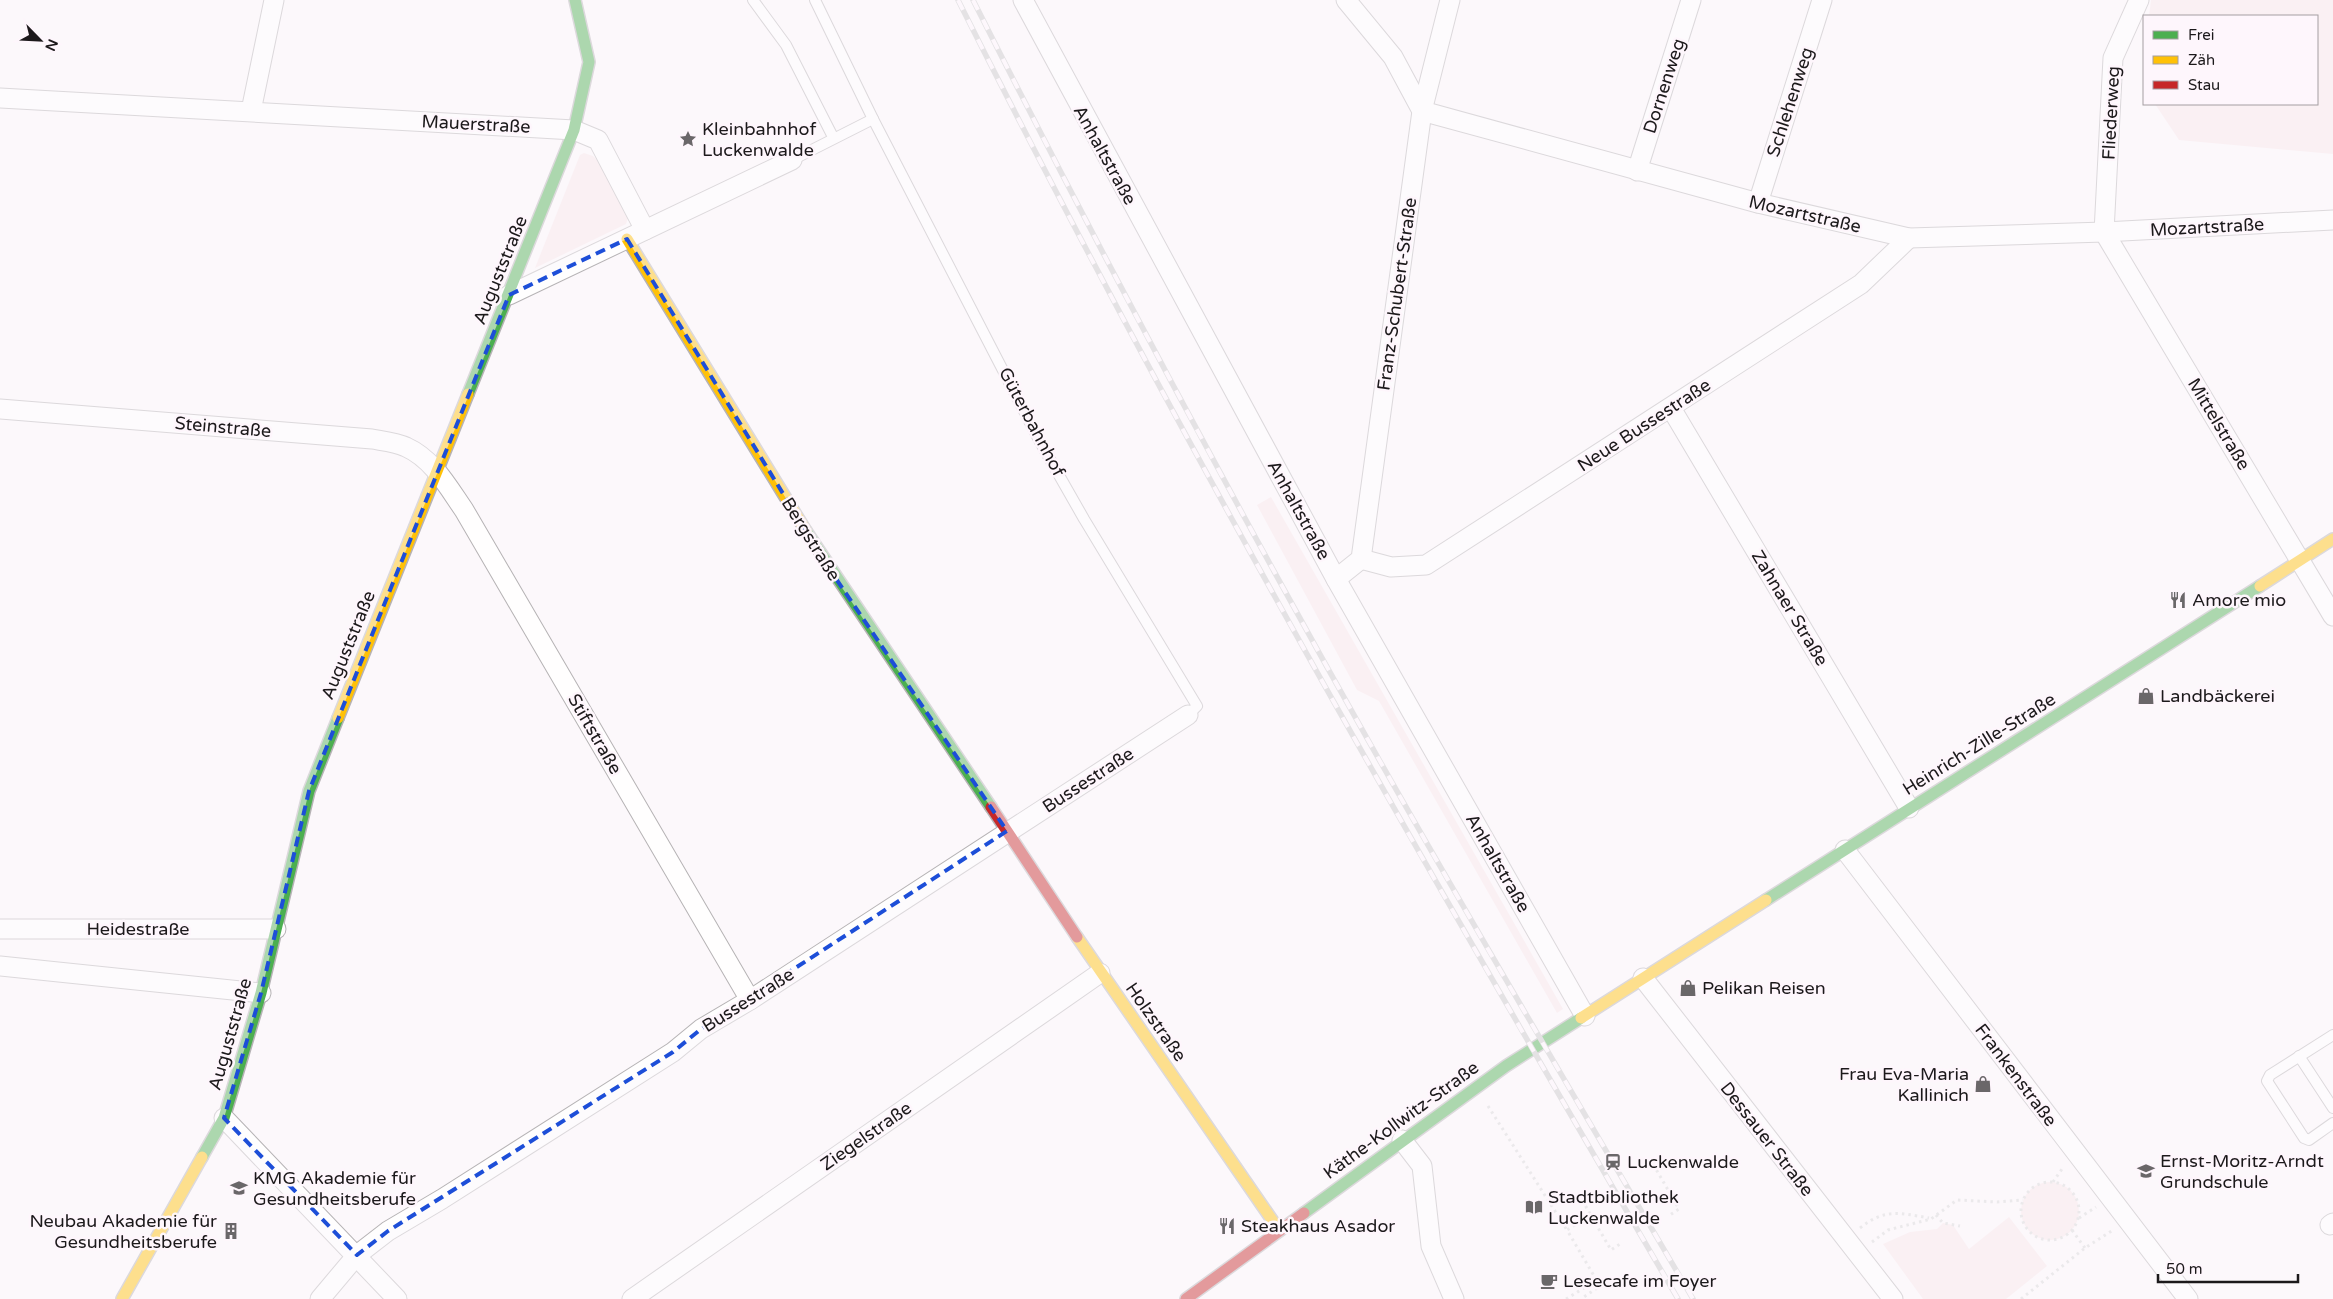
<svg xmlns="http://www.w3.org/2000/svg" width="2333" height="1299" viewBox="0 0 2333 1299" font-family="'Varela Round',sans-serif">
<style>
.green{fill:#f9e7e9}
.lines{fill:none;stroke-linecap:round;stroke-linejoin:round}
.lane-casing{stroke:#b6b3b5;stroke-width:12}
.street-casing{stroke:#b6b3b5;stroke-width:21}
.fast-casing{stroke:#b6b3b5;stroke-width:14}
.slow-casing{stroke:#b6b3b5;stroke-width:14}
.jam-casing{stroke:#b6b3b5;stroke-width:14}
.path{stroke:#d8d8d8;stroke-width:3;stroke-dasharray:2.5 4;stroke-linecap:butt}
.lane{stroke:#fffefe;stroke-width:10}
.street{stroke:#fffefe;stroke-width:19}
.fast{stroke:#4caf50;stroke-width:11}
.slow{stroke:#ffc107;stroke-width:11}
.jam{stroke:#c62828;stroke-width:11}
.rail-casing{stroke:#c7c7c7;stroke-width:5.5}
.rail{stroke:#fef6fc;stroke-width:4;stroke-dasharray:11;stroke-linecap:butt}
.marked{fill:none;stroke:#1d4ed8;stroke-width:4;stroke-dasharray:10 6;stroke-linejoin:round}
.labels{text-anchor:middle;stroke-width:5;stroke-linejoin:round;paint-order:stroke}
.street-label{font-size:18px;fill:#1c191b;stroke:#fef6fc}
.poi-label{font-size:18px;fill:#1c191b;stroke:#fef6fc;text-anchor:start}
</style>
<rect width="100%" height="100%" fill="#fcf8fb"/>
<g class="green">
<polygon points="2151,0 2333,0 2333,154 2179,140 2155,104 2317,104 2317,16 2149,16"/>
<polygon points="584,153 593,156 597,160 628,218 626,224 535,268 580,155"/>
<polygon points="1271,497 1563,1009 1557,1013 1379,701 1357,690 1257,505"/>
<circle cx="2050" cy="1211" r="29"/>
<polygon points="2009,1217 2047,1266 2006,1299 1923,1299 1883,1244 1910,1232 1937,1229 1943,1223 1953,1225 1969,1249"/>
</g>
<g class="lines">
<g class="lane-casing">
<g id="lane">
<polyline points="753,0 786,45 833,137"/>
<polyline points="815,0 873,119"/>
<polyline points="792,160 873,119 1039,440 1084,519 1197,706 1188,715"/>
<polyline points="2333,1035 2270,1075 2267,1081 2304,1138 2309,1140 2333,1123"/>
<polyline points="2299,1056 2333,1108"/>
</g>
</g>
<g class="street-casing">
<g id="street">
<polyline points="1023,0 1336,579 1585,1016"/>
<polyline points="1346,0 1393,57 1422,111 1758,203 1909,238 2104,232 2333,220"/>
<polyline points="0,98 574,130 598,140 645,230"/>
<polyline points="251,111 274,0"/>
<polyline points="1637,171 1691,0"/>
<polyline points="1758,203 1822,0"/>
<polyline points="2104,232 2333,616"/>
<polyline points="2104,232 2113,58 2139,0"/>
<polyline points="509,295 792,160"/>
<polyline points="1671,408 1909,808"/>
<path d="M0,409L372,439C383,441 396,442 406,447C433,459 448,487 464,510L750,1000"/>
<polyline points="1361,559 1391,567 1426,565 1861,284 1909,238"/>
<polyline points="1336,579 1361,559 1422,111 1450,0"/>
<polyline points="1845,850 2188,1299"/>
<polyline points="0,929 276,929"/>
<polyline points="0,966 261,993"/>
<polyline points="1643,978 1893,1299"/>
<polyline points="224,1118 397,1299"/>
<polyline points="1402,1140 1422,1166 1431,1246 1454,1299"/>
<polyline points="2330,1225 2333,1223"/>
<polyline points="320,1299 357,1255 388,1231 442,1199 673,1052 701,1029 750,1000 1188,715"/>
<polyline points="632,1299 1100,973"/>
</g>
</g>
<g class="fast-casing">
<g id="fast">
<polyline points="468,394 574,130 589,62 575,0"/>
<polyline points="806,531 991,807"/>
<polyline points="1766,900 2260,586"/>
<polyline points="202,1157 224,1118 261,993 309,791 338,718"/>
<polyline points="1304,1213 1506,1066 1581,1018"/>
</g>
</g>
<g class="slow-casing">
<g id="slow">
<polyline points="627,239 806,531"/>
<polyline points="2260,586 2333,539"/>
<polyline points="338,718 468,394"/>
<polyline points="1077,937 1279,1230"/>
<polyline points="1581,1018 1766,900"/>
<polyline points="122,1299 202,1157"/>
</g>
</g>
<g class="jam-casing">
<g id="jam">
<polyline points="991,807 1077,937"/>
<polyline points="1186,1299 1304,1213"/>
</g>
</g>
<g class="path">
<polyline points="1488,1106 1567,1230"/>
<polyline points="1640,1163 1649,1157 1679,1209 1670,1215"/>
<polyline points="2053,1182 2064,1166"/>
<circle cx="2050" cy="1211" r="29"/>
<polyline points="1591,1194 1581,1199 1585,1205 1611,1250 1620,1244"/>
<polyline points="1936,1215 1943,1223 1960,1226"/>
<polyline points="2079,1218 2096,1207"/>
<polyline points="1575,1225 1567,1230 1600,1286 1581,1299"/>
<path d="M1860,1228C1885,1208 1900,1213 1929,1218"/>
<polyline points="2072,1230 2085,1248"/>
<polyline points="1872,1242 1888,1230 1931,1219 1957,1200 1997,1202 2023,1200"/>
<polyline points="1566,1299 1597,1280"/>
<polyline points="2021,1299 2085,1248 2113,1230"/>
</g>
<use href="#lane" class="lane"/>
<use href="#street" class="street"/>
<use href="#fast" class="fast"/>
<use href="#slow" class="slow"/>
<use href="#jam" class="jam"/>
<g class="rail-casing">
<g id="rail">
<path d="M958,0C1180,443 1428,871 1678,1299"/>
<path d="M973,0C1103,258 1239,512 1381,763C1483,943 1589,1121 1693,1299"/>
</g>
</g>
<use href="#rail" class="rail"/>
</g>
<path d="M0 0H2333V1299H0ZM627,239L828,567L1007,831L701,1029L673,1052L388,1231L357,1255L224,1118L261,993L309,791L509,295Z" fill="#fcf8fb" fill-opacity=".55" fill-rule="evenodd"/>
<path class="marked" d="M627,239L828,567L1007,831L701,1029L673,1052L388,1231L357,1255L224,1118L261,993L309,791L509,295Z"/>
<defs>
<g id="sight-bare" transform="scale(1.35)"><path d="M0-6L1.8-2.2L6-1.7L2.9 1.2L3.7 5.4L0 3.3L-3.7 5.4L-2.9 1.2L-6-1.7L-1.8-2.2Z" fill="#6a6769" stroke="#fef6fc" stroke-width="2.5" paint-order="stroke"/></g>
<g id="restaurant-bare" transform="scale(1.35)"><path d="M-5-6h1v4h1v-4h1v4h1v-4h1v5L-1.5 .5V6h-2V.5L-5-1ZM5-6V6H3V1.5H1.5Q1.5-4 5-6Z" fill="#6a6769" stroke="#fef6fc" stroke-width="2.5" paint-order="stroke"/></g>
<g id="shop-bare" transform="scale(1.35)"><path d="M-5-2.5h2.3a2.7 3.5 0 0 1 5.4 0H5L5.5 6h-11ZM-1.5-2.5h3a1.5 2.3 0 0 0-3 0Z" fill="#6a6769" stroke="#fef6fc" stroke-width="2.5" paint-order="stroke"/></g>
<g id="station-bare" transform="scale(1.35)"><path d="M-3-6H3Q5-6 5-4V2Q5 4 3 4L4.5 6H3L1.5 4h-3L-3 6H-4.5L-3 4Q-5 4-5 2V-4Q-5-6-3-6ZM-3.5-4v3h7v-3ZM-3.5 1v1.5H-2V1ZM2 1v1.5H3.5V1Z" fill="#6a6769" stroke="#fef6fc" stroke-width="2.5" paint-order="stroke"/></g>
<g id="school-bare" transform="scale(1.35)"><path d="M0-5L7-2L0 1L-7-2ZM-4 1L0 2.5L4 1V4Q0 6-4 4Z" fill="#6a6769" stroke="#fef6fc" stroke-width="2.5" paint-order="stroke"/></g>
<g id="library-bare" transform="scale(1.35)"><path d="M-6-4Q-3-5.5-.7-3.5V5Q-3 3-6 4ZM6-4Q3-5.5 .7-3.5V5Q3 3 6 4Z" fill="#6a6769" stroke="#fef6fc" stroke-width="2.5" paint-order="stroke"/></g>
<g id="building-bare" transform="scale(1.35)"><path d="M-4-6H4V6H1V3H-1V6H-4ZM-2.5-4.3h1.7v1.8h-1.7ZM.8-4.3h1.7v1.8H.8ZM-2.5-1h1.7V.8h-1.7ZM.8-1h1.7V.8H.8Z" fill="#6a6769" stroke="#fef6fc" stroke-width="2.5" paint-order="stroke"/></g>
<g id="cafe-bare" transform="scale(1.35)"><path d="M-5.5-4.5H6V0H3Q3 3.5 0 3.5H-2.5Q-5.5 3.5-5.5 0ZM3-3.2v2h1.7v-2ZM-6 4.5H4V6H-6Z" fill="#6a6769" stroke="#fef6fc" stroke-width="2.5" paint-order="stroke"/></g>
</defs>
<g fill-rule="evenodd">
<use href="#sight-bare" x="688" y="139"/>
<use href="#restaurant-bare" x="2178" y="600"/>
<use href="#shop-bare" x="2146" y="696"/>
<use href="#shop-bare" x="1688" y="988"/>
<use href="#shop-bare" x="1983" y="1084"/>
<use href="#station-bare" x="1613" y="1162"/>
<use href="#school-bare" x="2146" y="1171"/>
<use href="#school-bare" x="239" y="1188"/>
<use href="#library-bare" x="1534" y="1207"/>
<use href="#restaurant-bare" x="1227" y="1226"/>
<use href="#building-bare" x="231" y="1231"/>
<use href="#cafe-bare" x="1549" y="1281"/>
</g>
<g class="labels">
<g class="street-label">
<text transform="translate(1664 86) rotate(-72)" y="6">Dornenweg</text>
<text transform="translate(1790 102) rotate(-72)" y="6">Schlehenweg</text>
<text transform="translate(2111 113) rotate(-87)" y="6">Fliederweg</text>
<text transform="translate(476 124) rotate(3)" y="6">Mauerstraße</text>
<text transform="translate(1105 155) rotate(61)" y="6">Anhaltstraße</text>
<text transform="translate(1805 214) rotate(13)" y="6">Mozartstraße</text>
<text transform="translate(2207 227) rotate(-3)" y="6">Mozartstraße</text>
<text transform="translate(500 270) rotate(-68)" y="6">Auguststraße</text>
<text transform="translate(1397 294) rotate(-82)" y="6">Franz-Schubert-Straße</text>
<text transform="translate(1032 422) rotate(62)" y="6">Güterbahnhof</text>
<text transform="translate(2219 424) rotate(59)" y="6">Mittelstraße</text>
<text transform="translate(1644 425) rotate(-33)" y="6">Neue Bussestraße</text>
<text transform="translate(223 427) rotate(5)" y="6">Steinstraße</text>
<text transform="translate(1299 510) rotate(61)" y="6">Anhaltstraße</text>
<text transform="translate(811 539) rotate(58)" y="6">Bergstraße</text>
<text transform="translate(1790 608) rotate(59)" y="6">Zahnaer Straße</text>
<text transform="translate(348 645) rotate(-68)" y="6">Auguststraße</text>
<text transform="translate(595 734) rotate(60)" y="6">Stiftstraße</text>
<text transform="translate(1979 744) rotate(-32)" y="6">Heinrich-Zille-Straße</text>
<text transform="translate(1088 780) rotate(-33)" y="6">Bussestraße</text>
<text transform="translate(1498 863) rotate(60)" y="6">Anhaltstraße</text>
<text x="138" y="935">Heidestraße</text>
<text transform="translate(748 1000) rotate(-32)" y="6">Bussestraße</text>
<text transform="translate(1156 1022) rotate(55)" y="6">Holzstraße</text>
<text transform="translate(230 1034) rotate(-74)" y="6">Auguststraße</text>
<text transform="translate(2016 1075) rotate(53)" y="6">Frankenstraße</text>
<text transform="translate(1401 1120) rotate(-36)" y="6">Käthe-Kollwitz-Straße</text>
<text transform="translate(866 1136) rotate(-35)" y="6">Ziegelstraße</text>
<text transform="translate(1767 1139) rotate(52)" y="6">Dessauer Straße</text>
</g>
<g class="poi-label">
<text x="702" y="135">Kleinbahnhof<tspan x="702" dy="21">Luckenwalde</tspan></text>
<text x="2192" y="606">Amore mio</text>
<text x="2160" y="702">Landbäckerei</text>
<text x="1702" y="994">Pelikan Reisen</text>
<text x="1969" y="1080" text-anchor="end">Frau Eva-Maria<tspan x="1969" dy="21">Kallinich</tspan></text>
<text x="2160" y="1167">Ernst-Moritz-Arndt<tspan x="2160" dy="21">Grundschule</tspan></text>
<text x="1627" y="1168">Luckenwalde</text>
<text x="253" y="1184">KMG Akademie für<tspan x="253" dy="21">Gesundheitsberufe</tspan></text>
<text x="1548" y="1203">Stadtbibliothek<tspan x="1548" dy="21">Luckenwalde</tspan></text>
<text x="217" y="1227" text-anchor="end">Neubau Akademie für<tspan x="217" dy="21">Gesundheitsberufe</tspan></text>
<text x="1241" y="1232">Steakhaus Asador</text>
<text x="1563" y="1287">Lesecafe im Foyer</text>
</g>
</g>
<rect x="2143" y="15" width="175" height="90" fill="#fef6fc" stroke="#a49ea2"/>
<rect x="2153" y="31" width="25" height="8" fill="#4caf50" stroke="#a49ea2"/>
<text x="2188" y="40" font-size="15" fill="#1c191b">Frei</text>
<rect x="2153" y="56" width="25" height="8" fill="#ffc107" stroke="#a49ea2"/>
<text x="2188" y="65" font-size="15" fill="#1c191b">Zäh</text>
<rect x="2153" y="81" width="25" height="8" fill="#c62828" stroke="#a49ea2"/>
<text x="2188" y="90" font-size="15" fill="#1c191b">Stau</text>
<g transform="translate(40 40) rotate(114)" stroke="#fef6fc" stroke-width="4" paint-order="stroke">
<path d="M0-4L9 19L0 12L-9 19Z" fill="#1c191b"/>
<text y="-8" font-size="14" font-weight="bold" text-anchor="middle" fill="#1c191b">N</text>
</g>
<path d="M2158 1274v8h140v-8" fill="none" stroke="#1c191b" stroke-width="2.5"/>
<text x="2166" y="1274" font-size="15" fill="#1c191b" stroke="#fef6fc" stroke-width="4" paint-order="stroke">50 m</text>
</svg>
